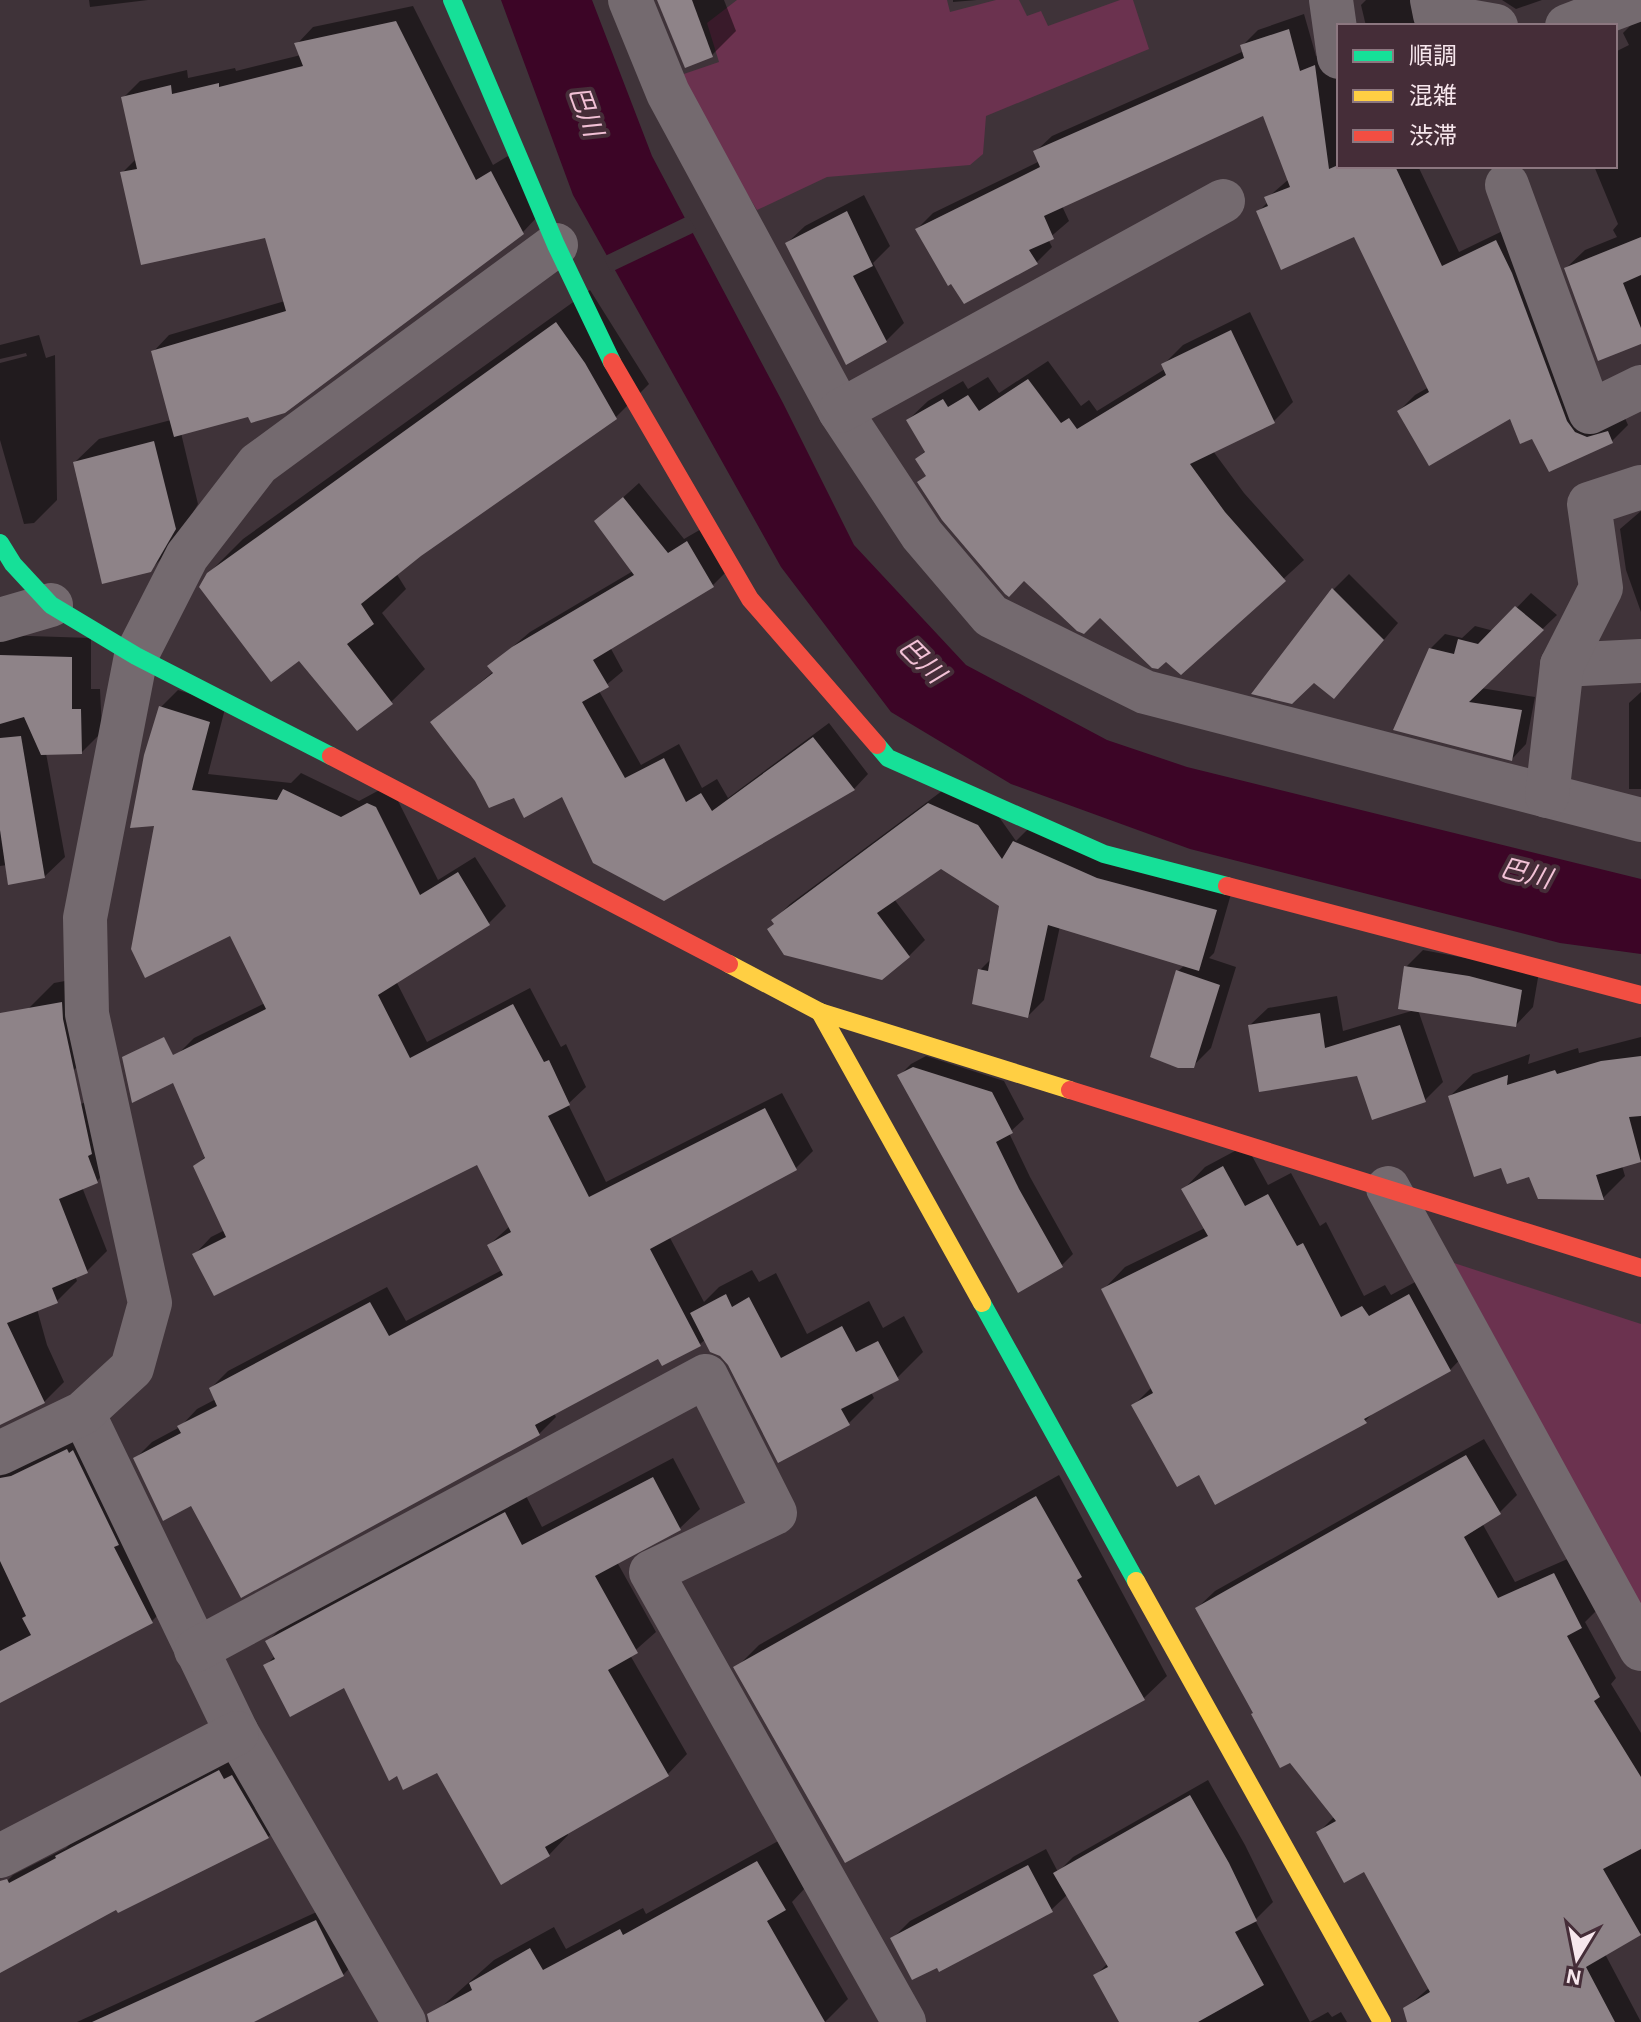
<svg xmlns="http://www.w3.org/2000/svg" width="1641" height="2022" viewBox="0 0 1641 2022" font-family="'Alegreya Sans','Noto Sans JP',sans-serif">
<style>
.green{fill:#6b324f}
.water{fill:#3c0526}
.pier{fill:#3f3339}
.shadow{fill:#0007}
.building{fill:#8e8388}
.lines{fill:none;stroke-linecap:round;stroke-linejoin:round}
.street{stroke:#746a6f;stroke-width:44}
.fast{stroke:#16e098;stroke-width:18}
.slow{stroke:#ffcf43;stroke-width:18}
.jam{stroke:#f24e42;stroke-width:18}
.labels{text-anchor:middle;stroke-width:8;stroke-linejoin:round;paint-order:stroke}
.water-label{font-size:26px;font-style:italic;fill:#f2c1d6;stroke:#452d38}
</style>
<rect width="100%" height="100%" fill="#3f3339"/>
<g class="green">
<polygon points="737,0 947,0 950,12 996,0 1019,0 1027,16 1041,11 1048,26 1120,0 1133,0 1149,49 986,116 983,154 970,165 827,177 757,210 675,77 719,62 707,23"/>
<polygon points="1454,1263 1641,1324 1641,1606"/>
</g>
<polygon class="water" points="501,0 592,0 652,156 783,403 854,545 966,665 1107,740 1187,767 1641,879 1641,954 1560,943 1190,849 1011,784 891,712 781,567 573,195"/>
<polygon class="pier" points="688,216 697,231 611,272 603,257"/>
<g class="shadow">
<polygon points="89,0 148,0 90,7"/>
<polygon points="659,0 724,0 736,31 712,55"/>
<polygon points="953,0 977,0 953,2"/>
<polygon points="1366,0 1425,0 1457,26 1366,26 1361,5"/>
<polygon points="1502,0 1542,0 1516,9"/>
<polygon points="413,6 493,165 508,156 539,215 523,232 250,414 181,433 198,504 174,546 150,570 75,462 99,439 171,420 153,352 169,335 285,301 267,235 122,173 137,158 123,98 140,81 187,70 188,78 235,68 236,71 301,55 297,44 313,27"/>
<polygon points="1304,14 1316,56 1332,50 1339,60 1339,166 1418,166 1459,252 1513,226 1582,405 1624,416 1628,425 1612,441 1533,437 1510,416 1399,411 1415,395 1429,387 1355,234 1258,212 1268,202 1267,198 1289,179 1264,113 1062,206 1069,221 1048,239 1052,247 1036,263 917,229 933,213 1040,161 1036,151 1052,136 1244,51 1242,46 1258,30"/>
<polygon points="1641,15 1641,342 1566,268 1585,250 1617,237 1613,230 1618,224 1594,166 1615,166 1615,52 1629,45 1623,33"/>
<polygon points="864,195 890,246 873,263 904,323 886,341 787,243 805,226"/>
<polygon points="590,290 649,384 615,418 396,573 406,589 382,613 425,669 391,702 300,658 208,574 243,539"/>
<polygon points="1250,312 1293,402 1274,421 1213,451 1244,493 1304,560 1181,673 927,475 917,459 926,450 908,420 928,401 963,381 968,389 988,377 999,393 1048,361 1081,406 1089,400 1097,411 1165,369 1163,365 1183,345"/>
<polygon points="39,335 46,358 55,355 57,500 34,523 24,524 0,440 0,363 27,356 26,353 0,359 0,345"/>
<polygon points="639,483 684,539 703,528 728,570 713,585 610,647 623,671 599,691 641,765 679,744 702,788 717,779 728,798 829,723 868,774 854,789 664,899 563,795 515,795 477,780 432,723 494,671 490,666 530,632 633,571 597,521"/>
<polygon points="1641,511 1641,612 1626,570 1620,529"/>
<polygon points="1349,574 1398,623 1349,681 1314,680 1254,692 1334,589"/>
<polygon points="1531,593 1557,615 1481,688 1535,697 1526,744 1512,759 1396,729 1430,649 1445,634 1462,638 1475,626 1494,631"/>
<polygon points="0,635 91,638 91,689 100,689 102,732 82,752 46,753 65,857 44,877 7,865 0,866"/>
<polygon points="178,690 226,705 208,774 291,783 301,773 359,801 385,787 393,791 438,880 475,857 506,906 489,923 396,981 427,1042 530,988 561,1047 566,1044 586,1087 568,1104 606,1182 782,1093 813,1151 796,1168 669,1236 704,1302 719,1287 752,1270 759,1282 776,1273 807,1334 869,1301 883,1328 904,1316 923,1352 897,1378 871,1392 874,1398 848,1424 730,1364 706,1339 700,1344 659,1357 554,1413 556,1417 539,1434 191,1504 135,1459 152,1442 180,1427 197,1409 216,1399 211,1388 228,1371 387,1287 406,1321 502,1270 489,1245 510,1226 478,1162 195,1254 211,1237 225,1230 195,1166 206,1156 177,1055 194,1038 265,1003 230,933 157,824 161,707"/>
<polygon points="1641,692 1641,789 1629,789 1629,703"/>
<polygon points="946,788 994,810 1016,841 1031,826 1231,894 1214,953 1209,958 1236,967 1211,1048 1193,1066 1178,971 1185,965 1060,926 1044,1000 1028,1016 980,970 992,958 1001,905 941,867 894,899 925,940 909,956 775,923 774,920 790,904"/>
<polygon points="1423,950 1539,972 1533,1007 1516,1025 1418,1010 1443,1082 1425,1100 1373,1117 1358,1074 1250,1025 1268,1008 1337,996 1343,1031 1415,1010 1406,967"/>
<polygon points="87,977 99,1045 73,1071 28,1009 54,983"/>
<polygon points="1641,1037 1641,1160 1622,1166 1625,1176 1603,1198 1503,1166 1450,1096 1473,1074 1530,1054 1528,1064 1578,1048 1579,1053"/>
<polygon points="926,1056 1004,1081 1024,1119 1009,1133 1030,1177 1073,1254 1062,1265 899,1076 911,1064"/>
<polygon points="103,1095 117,1161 97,1181 82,1187 107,1251 87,1271 75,1276 77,1281 57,1301 37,1309 47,1345 64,1382 44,1402 0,1416 0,1137"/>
<polygon points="1246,1145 1268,1185 1291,1173 1320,1226 1326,1222 1364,1296 1385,1285 1391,1295 1432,1273 1472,1347 1450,1370 1376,1410 1365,1421 1200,1473 1134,1405 1152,1387 1103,1290 1125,1267 1205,1228 1183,1190 1205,1167"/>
<polygon points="93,1432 171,1602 151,1622 0,1701 0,1476"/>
<polygon points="1484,1439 1517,1495 1500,1512 1482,1523 1515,1582 1572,1557 1598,1609 1585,1622 1616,1678 1611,1684 1641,1733 1641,1933 1605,1954 1641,2022 1409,2022 1405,2009 1430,1987 1365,1870 1318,1833 1335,1816 1255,1712 1197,1608 1215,1591"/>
<polygon points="673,1458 700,1509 680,1528 617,1562 656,1632 630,1655 687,1754 668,1774 567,1832 568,1835 549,1855 438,1770 345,1685 265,1666 275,1656 267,1642 287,1622 525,1494 542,1527"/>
<polygon points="1059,1475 1167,1676 1144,1698 736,1668 759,1645"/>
<polygon points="235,1756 283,1822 268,1837 117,1907 0,1970 0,1888 13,1875 66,1848 73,1841"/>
<polygon points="1208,1780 1245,1845 1273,1902 1255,1920 1310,2022 1328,2012 1332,2017 1341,2012 1347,2022 1121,2022 1096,1975 1108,1963 1068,1894 1051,1910 893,1938 910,1921 1046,1849 1058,1872 1073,1857"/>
<polygon points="780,1840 807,1886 792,1902 848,1999 825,2022 446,2022 439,2009 494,1960 554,1927 566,1949 643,1908 646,1914"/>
<polygon points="334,1904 360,1957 343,1975 243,2022 77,2022"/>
</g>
<g class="building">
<polygon points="657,0 692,0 713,57 685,68"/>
<polygon points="396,21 476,180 491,171 524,234 285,413 251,423 248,417 174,437 151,351 286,311 265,238 141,265 120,172 137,169 121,97 171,85 172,94 219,83 219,87 303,66 294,43"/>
<polygon points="1289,29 1300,71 1315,65 1329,169 1336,166 1395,166 1442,266 1496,240 1512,273 1567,421 1575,432 1587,437 1608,431 1613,443 1549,472 1532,439 1520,444 1510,419 1429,466 1397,411 1429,392 1354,237 1281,270 1256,211 1268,206 1264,197 1290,187 1263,116 1044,216 1054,239 1029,250 1038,264 964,304 951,284 948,286 915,229 1040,167 1033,151 1244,58 1240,45"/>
<polygon points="847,211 873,266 853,276 887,342 846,365 785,243"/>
<polygon points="1641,237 1641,275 1623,283 1641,328 1641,344 1598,361 1564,268"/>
<polygon points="556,322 585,363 617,419 421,556 361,604 374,624 347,644 393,704 357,731 299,661 271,682 199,587 207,573"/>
<polygon points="1231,330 1275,423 1190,464 1225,512 1286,581 1181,675 1166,662 1158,669 1152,668 1100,618 1084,634 1077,631 1024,581 1009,597 1005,594 942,520 917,482 926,476 915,459 925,452 906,420 943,399 948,407 968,395 979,411 1028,379 1061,423 1069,418 1077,429 1166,375 1161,364"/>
<polygon points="154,441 176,529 151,572 102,584 73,462"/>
<polygon points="623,497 668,553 687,541 714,587 593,660 609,687 582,702 625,778 664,758 686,802 701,793 712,811 813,737 855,790 664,901 593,863 562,797 524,818 514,798 489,808 475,781 430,722 493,673 487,666 512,647 634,575 594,521"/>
<polygon points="1332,588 1384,640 1334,699 1314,683 1292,704 1251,694"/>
<polygon points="1515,606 1544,630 1469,702 1522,710 1512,761 1393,730 1429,648 1454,654 1458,639 1478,644"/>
<polygon points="0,655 72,657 72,709 81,709 82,754 41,755 24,717 0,724"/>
<polygon points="159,706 210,722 192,790 277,800 283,789 341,817 367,803 376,807 420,895 458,872 490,925 378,995 410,1058 513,1004 544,1062 549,1060 570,1105 548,1116 589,1197 765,1108 797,1170 650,1249 701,1346 662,1366 658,1359 535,1425 540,1435 241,1598 191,1506 163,1521 133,1458 181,1433 177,1426 217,1406 209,1388 370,1302 389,1336 503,1275 487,1245 511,1232 477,1165 214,1296 192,1254 226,1237 193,1166 205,1158 173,1083 132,1103 122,1057 164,1037 173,1055 266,1009 230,936 145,978 131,949 154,826 130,828 144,755"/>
<polygon points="21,736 45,878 8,885 0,830 0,738"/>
<polygon points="928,803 978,825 1002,859 1013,841 1097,878 1217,910 1199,971 1048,925 1028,1018 972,1004 978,969 988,971 999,906 941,869 877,913 910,957 882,980 784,955 767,929 774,924 771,920"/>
<polygon points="1404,966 1469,976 1522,990 1516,1027 1398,1009"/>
<polygon points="1176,970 1220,985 1194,1068 1178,1068 1150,1057"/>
<polygon points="62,1002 63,1019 92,1154 88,1156 98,1183 59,1199 88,1273 52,1288 58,1303 7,1323 45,1403 0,1425 0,1013"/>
<polygon points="1320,1013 1325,1048 1400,1025 1426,1102 1372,1120 1357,1076 1259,1092 1248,1025"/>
<polygon points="1641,1056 1641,1116 1629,1117 1641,1162 1596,1175 1604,1200 1538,1199 1529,1177 1507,1184 1501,1168 1474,1177 1448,1096 1508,1075 1507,1085 1555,1070 1557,1074 1601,1061"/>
<polygon points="913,1067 992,1092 1013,1133 996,1142 1019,1189 1063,1267 1018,1293 897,1075"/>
<polygon points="1223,1166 1245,1206 1268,1194 1297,1246 1303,1243 1341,1317 1362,1306 1369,1316 1409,1294 1451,1371 1364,1419 1367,1423 1215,1505 1199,1475 1177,1487 1131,1405 1153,1393 1101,1289 1208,1236 1181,1189"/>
<polygon points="726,1294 732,1307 749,1297 781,1358 842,1326 856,1352 878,1341 899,1380 841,1409 850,1425 778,1463 728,1365 720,1356 710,1352 690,1313"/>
<polygon points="67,1449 69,1453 73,1450 119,1545 114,1547 153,1623 0,1703 0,1651 31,1635 22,1618 26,1616 0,1561 0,1478 11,1476"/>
<polygon points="1466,1455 1501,1514 1464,1537 1498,1598 1554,1573 1582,1628 1567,1636 1600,1697 1594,1701 1641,1777 1641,1849 1603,1869 1641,1935 1586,1967 1615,2022 1407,2022 1403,2008 1430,1992 1364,1872 1344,1883 1316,1832 1336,1821 1290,1763 1280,1768 1251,1714 1253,1713 1195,1608"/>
<polygon points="653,1477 681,1530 595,1576 638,1653 608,1670 669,1776 545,1847 550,1856 501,1885 437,1773 403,1790 397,1776 389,1781 344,1688 290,1717 263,1665 275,1659 265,1641 505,1512 522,1545"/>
<polygon points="1036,1496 1082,1577 1077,1580 1145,1700 845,1863 733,1667"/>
<polygon points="219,1770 224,1779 232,1775 269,1838 118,1913 116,1910 0,1973 0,1881 7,1879 9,1883 56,1858 55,1856"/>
<polygon points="1190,1795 1229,1863 1257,1921 1235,1932 1264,1985 1198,2022 1119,2022 1093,1975 1108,1967 1053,1873"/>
<polygon points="757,1861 786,1910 767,1921 825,2022 429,2022 427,2014 472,1990 469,1983 530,1948 543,1970 620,1929 623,1935"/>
<polygon points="1028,1865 1053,1912 939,1972 937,1968 912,1980 890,1938"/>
<polygon points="316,1920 344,1976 254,2022 92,2022"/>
</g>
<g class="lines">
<g class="street">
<polyline points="630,0 668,93 840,411 922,535 991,616 1145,692 1641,820"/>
<polyline points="1331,0 1339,57"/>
<polyline points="1432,0 1435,15 1496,26"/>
<polyline points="1567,26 1636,0"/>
<polyline points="1507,185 1590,412 1641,387"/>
<polyline points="840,411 1223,201"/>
<polyline points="0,620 51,605"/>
<polyline points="1562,665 1641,661"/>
<polyline points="1547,796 1562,665 1601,588 1589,504 1641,487"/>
<polyline points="1388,1188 1641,1649"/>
<polyline points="83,1413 237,1733 404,2022"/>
<polyline points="0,1453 83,1413 132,1368 150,1303 87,1014 85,918 136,656 187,556 258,464 556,245"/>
<polyline points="196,1650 706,1376 775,1513 651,1572 904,2022"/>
<polyline points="0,1856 237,1733"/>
</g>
<g class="fast">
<polyline points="452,0 556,245 612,362"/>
<polyline points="0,543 13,564 51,605 136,656 331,756"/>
<polyline points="877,745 888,758 1104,854 1227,886"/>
<polyline points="982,1303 1136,1581"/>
</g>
<g class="slow">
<polyline points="729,964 820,1012 1070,1090"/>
<polyline points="820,1012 982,1303"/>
<polyline points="1136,1581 1382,2022"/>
</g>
<g class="jam">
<polyline points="612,362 750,599 877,745"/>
<polyline points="331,756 729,964"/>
<polyline points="1227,886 1641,995"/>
<polyline points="1070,1090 1641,1268"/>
</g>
</g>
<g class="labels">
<g class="water-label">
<text transform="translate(586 111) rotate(70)" y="9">巴川</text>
<text transform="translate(922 660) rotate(45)" y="9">巴川</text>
<text transform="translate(1526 873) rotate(14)" y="9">巴川</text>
</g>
</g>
<rect x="1337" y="24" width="280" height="144" fill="#452d38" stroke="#8c7780" stroke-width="2"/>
<rect x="1353" y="50" width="40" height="12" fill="#16e098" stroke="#8c7780" stroke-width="2"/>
<text x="1409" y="64" font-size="24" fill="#f7e7ed">順調</text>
<rect x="1353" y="90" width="40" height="12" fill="#ffcf43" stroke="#8c7780" stroke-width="2"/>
<text x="1409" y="104" font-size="24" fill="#f7e7ed">混雑</text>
<rect x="1353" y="130" width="40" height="12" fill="#f24e42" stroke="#8c7780" stroke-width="2"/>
<text x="1409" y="144" font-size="24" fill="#f7e7ed">渋滞</text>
<g transform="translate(1577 1958) rotate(190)" stroke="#452d38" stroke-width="6" paint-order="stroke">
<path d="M0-6L14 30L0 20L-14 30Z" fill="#f7e7ed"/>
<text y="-12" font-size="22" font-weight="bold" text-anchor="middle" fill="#f7e7ed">N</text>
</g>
</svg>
